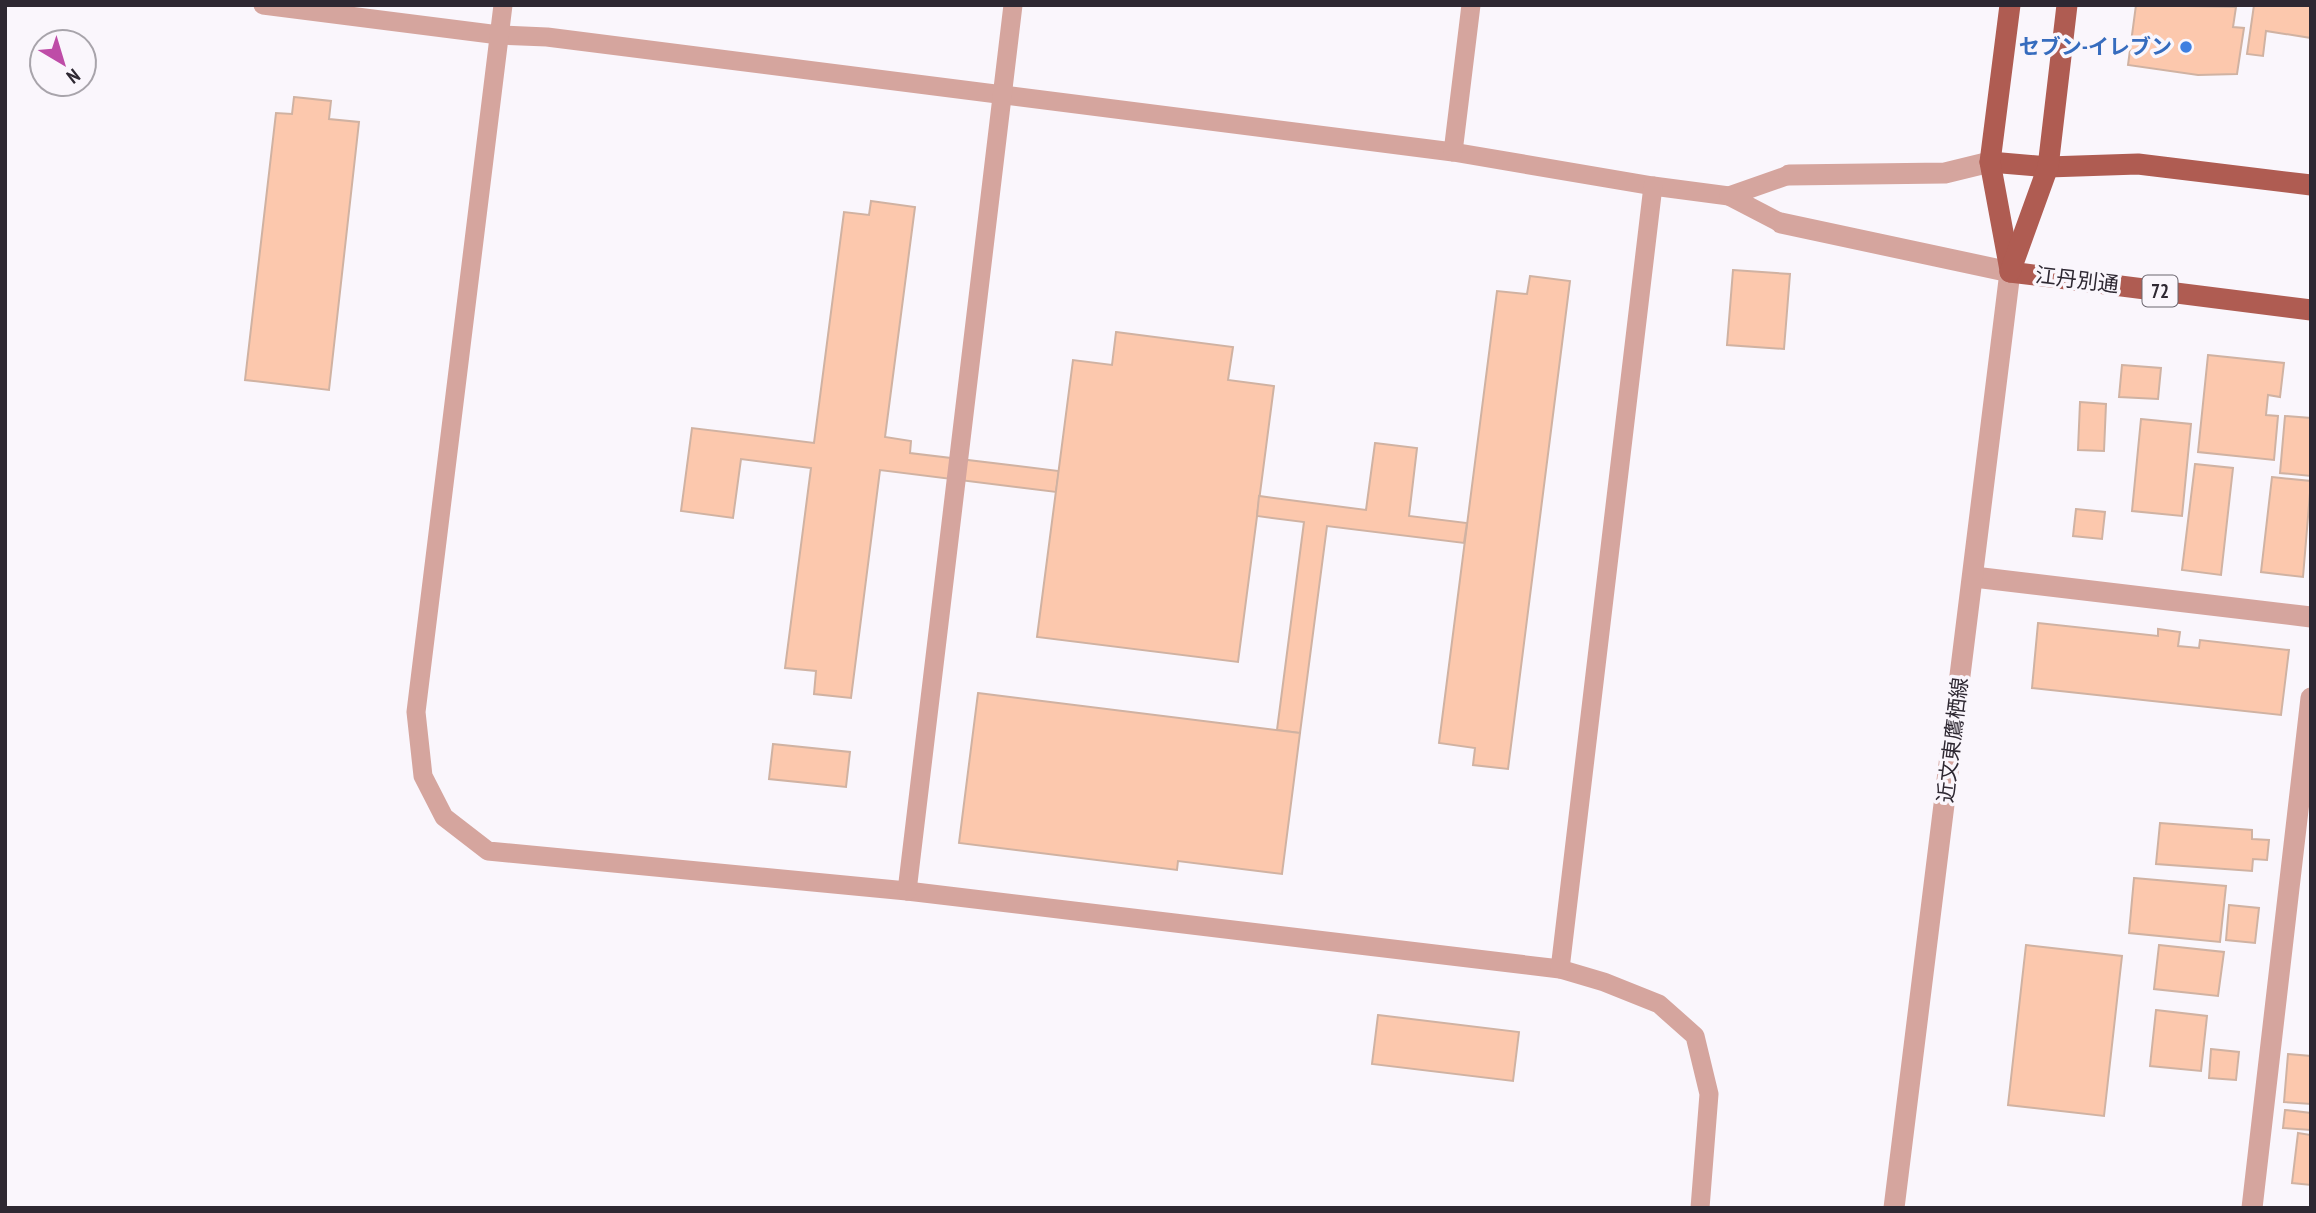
<svg xmlns="http://www.w3.org/2000/svg" width="2316" height="1213" viewBox="0 0 2316 1213" font-family="'PT Sans Narrow','Noto Sans JP',sans-serif">
<style>
.building{fill:#fcc8ad;stroke:#d0b2a2;stroke-width:2}
.lines{fill:none;stroke-linecap:round;stroke-linejoin:round}
.service{stroke:#d5a59e;stroke-width:19}
.minor{stroke:#d5a59e;stroke-width:21}
.tertiary{stroke:#d5a59e;stroke-width:21}
.primary{stroke:#af5c52;stroke-width:21}
.shop-dot{fill:#3f7fe0;stroke:#faf6fc;stroke-width:2.5}
.labels{text-anchor:middle;stroke-width:7;stroke-linejoin:round;paint-order:stroke}
.shield{fill:#faf6fc;stroke:#6b666f;stroke-width:2}
.shield-label{font-size:19px;font-weight:bold;fill:#2e2832}
.shop-label{font-size:21px;font-weight:bold;fill:#366cbe;stroke:#faf6fc;text-anchor:end}
.street-label{font-size:21px;fill:#2e2832;stroke:#faf6fc}
</style>
<rect width="100%" height="100%" fill="#faf6fc"/>
<g class="building">
<polygon points="2136,5 2236,7 2233,27 2244,28 2237,74 2198,75 2128,65"/>
<polygon points="2254,5 2311,5 2311,38 2266,31 2263,56 2247,54"/>
<polygon points="294,97 331,101 329,119 359,122 329,390 245,380 276,113 292,114"/>
<polygon points="871,201 915,207 885,437 911,441 910,453 1059,471 1056,492 880,470 851,698 814,694 816,671 785,668 811,468 741,459 733,518 681,511 692,428 814,443 844,212 869,215"/>
<polygon points="1733,270 1790,274 1784,349 1727,345"/>
<polygon points="1530,276 1570,281 1508,769 1473,765 1475,748 1439,743 1497,291 1527,294"/>
<polygon points="1116,332 1233,347 1228,380 1274,386 1238,662 1037,637 1073,360 1112,365"/>
<polygon points="2208,355 2284,363 2280,397 2268,395 2266,415 2278,416 2274,460 2198,452"/>
<polygon points="2122,365 2161,368 2158,399 2119,397"/>
<polygon points="2080,402 2106,404 2104,451 2078,450"/>
<polygon points="2285,416 2311,418 2311,476 2280,473"/>
<polygon points="2141,419 2191,424 2182,516 2132,511"/>
<polygon points="1375,443 1417,448 1409,516 1467,523 1464,543 1327,526 1300,733 1277,730 1304,522 1257,516 1259,496 1366,510"/>
<polygon points="2195,464 2233,468 2221,575 2182,570"/>
<polygon points="2272,477 2311,481 2303,577 2261,572"/>
<polygon points="2076,509 2105,512 2102,539 2073,536"/>
<polygon points="2038,623 2158,636 2158,629 2180,632 2178,646 2199,648 2200,640 2289,650 2281,715 2032,688"/>
<polygon points="978,693 1300,733 1282,874 1178,861 1177,870 959,843"/>
<polygon points="773,744 850,752 846,787 769,779"/>
<polygon points="2160,823 2252,830 2252,839 2269,840 2267,860 2253,859 2252,871 2156,864"/>
<polygon points="2134,878 2226,886 2220,942 2129,933"/>
<polygon points="2229,905 2259,908 2255,943 2226,940"/>
<polygon points="2026,945 2122,956 2104,1116 2008,1105"/>
<polygon points="2159,945 2224,952 2218,996 2154,989"/>
<polygon points="2156,1010 2207,1016 2201,1071 2150,1066"/>
<polygon points="1378,1015 1519,1032 1513,1081 1372,1064"/>
<polygon points="2211,1049 2239,1052 2236,1080 2209,1078"/>
<polygon points="2288,1054 2311,1056 2311,1104 2284,1102"/>
<polygon points="2285,1110 2311,1113 2311,1130 2283,1128"/>
<polygon points="2298,1133 2311,1135 2311,1185 2292,1183"/>
</g>
<g class="lines">
<g class="service">
<polyline points="263,5 499,35 547,37 1453,152 1653,186 1729,196"/>
<polyline points="503,5 416,712 423,776 444,817 488,851 907,891 1560,969 1604,982 1659,1004 1695,1036 1709,1094 1700,1208"/>
<polyline points="1453,152 1471,5"/>
<polyline points="1781,223 1729,196 1789,175"/>
<polyline points="907,891 1013,5"/>
<polyline points="1560,969 1653,186"/>
</g>
<g class="minor">
<polyline points="1789,175 1945,173 1990,162"/>
<polyline points="1781,223 2010,272"/>
<polyline points="1974,577 2311,617"/>
<polyline points="2252,1208 2311,698"/>
</g>
<polyline class="tertiary" points="1894,1208 2010,272"/>
<g class="primary">
<polyline points="1990,162 2048,167 2138,164 2311,185"/>
<polyline points="2010,270 1990,162 2010,5"/>
<polyline points="2010,272 2311,310"/>
<polyline points="2010,272 2048,167 2067,5"/>
</g>
</g>
<circle class="shop-dot" cx="2186" cy="47" r="7"/>
<g class="labels">
<rect class="shield" x="2142.5" y="275.5" width="35" height="31" rx="5"/>
<g class="shield-label">
<text x="2160" y="298">72</text>
</g>
<g class="shop-label">
<text x="2172" y="54">セブン-イレブン</text>
</g>
<g class="street-label">
<text transform="translate(2077 280) rotate(7)" y="7">江丹別通</text>
<text transform="translate(1953 740) rotate(-83)" y="7">近文東鷹栖線</text>
</g>
</g>
<rect width="2316" height="1213" fill="none" stroke="#2e2832" stroke-width="14"/>
<g transform="translate(63 63) rotate(142)"><circle r="33" fill="#faf6fc" stroke="#a8a4ab" stroke-width="2"/>
<path d="M0-5L12 26L0 18L-12 26Z" fill="#be4ca7"/>
<text y="-10" font-size="19" font-weight="bold" text-anchor="middle" fill="#2e2832">N</text>
</g>
</svg>
